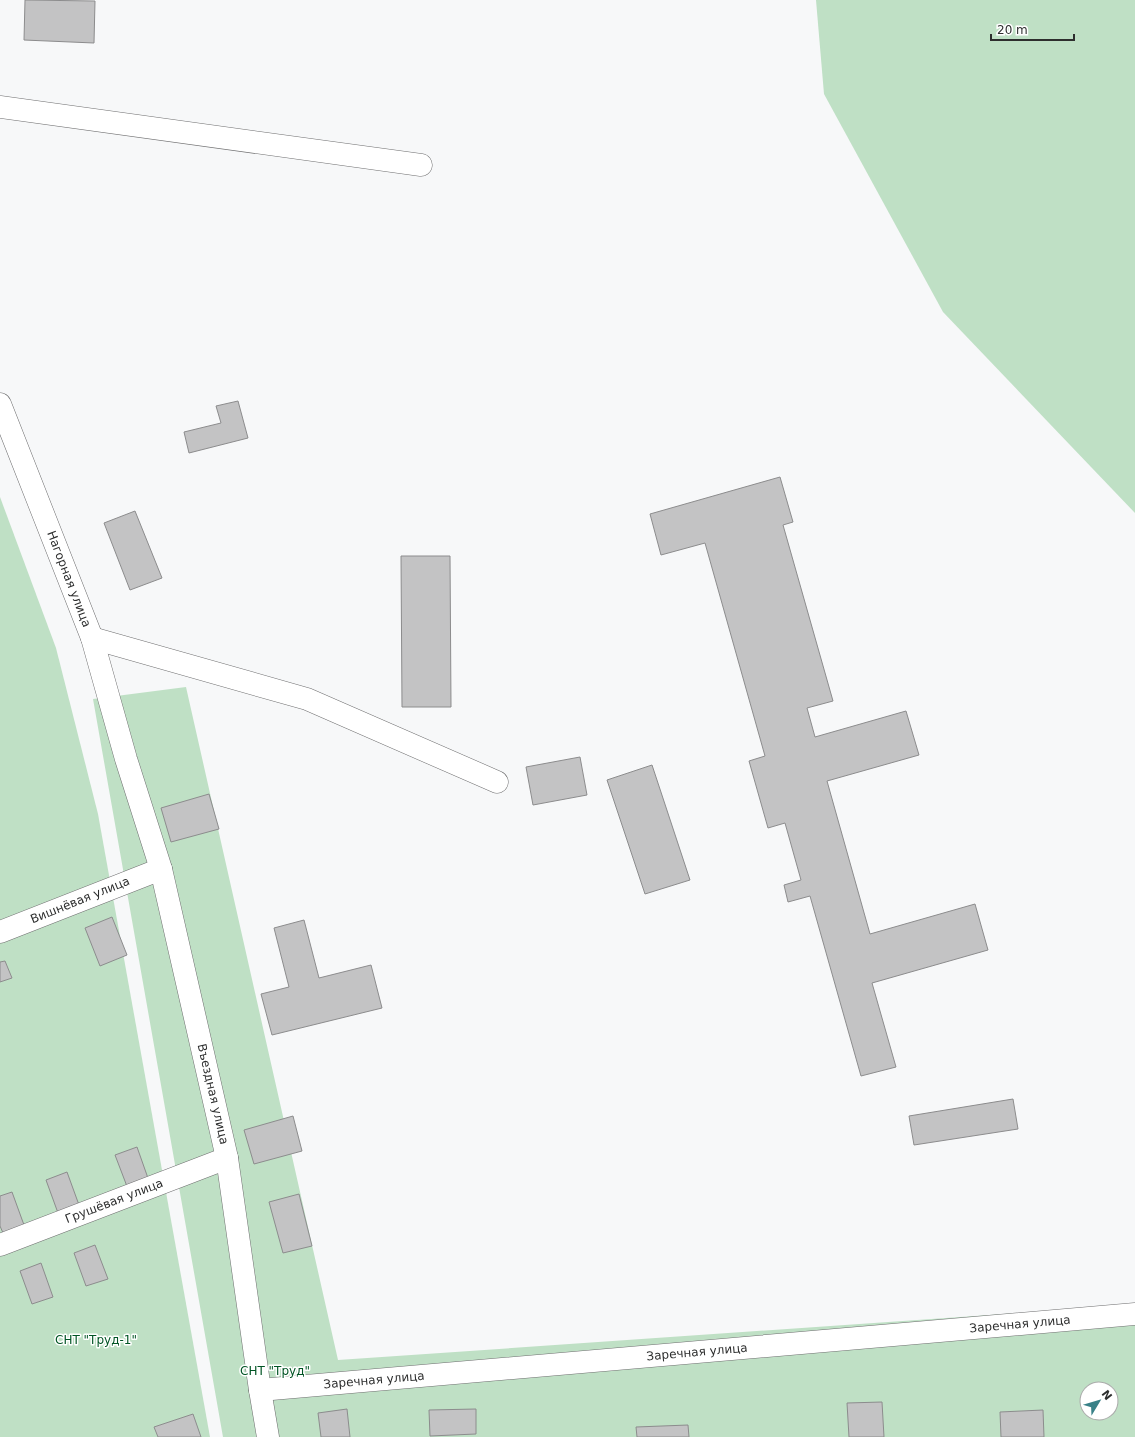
<svg xmlns="http://www.w3.org/2000/svg" width="1135" height="1437" viewBox="0 0 1135 1437" font-family="'DejaVu Sans',sans-serif">
<style>
.green{fill:#bfe0c5;fill-rule:evenodd}
.building{fill:#c3c3c4;stroke:#8c8c8d}
.lines{fill:none;stroke-linecap:round;stroke-linejoin:round}
.minor-casing{stroke:#6f6f70;stroke-width:23}
.minor{stroke:#fff;stroke-width:22}
.labels{text-anchor:middle;stroke-width:3;stroke-linejoin:round;paint-order:stroke}
.street-label{font-size:12px;fill:#2d2e2e;stroke:#fff}
.park-label{font-size:12px;fill:#005424;stroke:#fff}
</style>
<rect width="100%" height="100%" fill="#f7f8f9"/>
<g class="green">
<polygon points="816,0 1135,0 1135,513 943,312 824,94"/>
<polygon points="0,497 56,648 98,814 210,1437 0,1437"/>
<path d="M186,687L338,1360L1135,1305V1437H223L93,699ZM1087,1389H1111V1413H1087Z"/>
</g>
<g class="building">
<polygon points="25,0 95,1 94,43 24,40"/>
<polygon points="238,401 248,438 189,453 184,432 221,423 216,406"/>
<polygon points="780,477 793,522 783,525 833,701 807,708 815,737 906,711 919,755 827,781 870,934 975,904 988,950 872,983 896,1067 861,1076 810,896 788,902 784,885 801,880 785,823 768,828 749,761 765,756 705,543 661,555 650,514"/>
<polygon points="135,511 162,578 130,590 104,523"/>
<polygon points="401,556 450,556 451,707 402,707"/>
<polygon points="580,757 587,795 533,805 526,767"/>
<polygon points="652,765 690,880 645,894 607,780"/>
<polygon points="209,794 219,829 171,842 161,808"/>
<polygon points="112,917 127,955 100,966 85,928"/>
<polygon points="304,920 319,978 371,965 382,1008 272,1035 261,994 289,987 274,928"/>
<polygon points="5,961 12,978 0,982 0,962"/>
<polygon points="1013,1099 1018,1129 914,1145 909,1116"/>
<polygon points="293,1116 302,1151 254,1164 244,1130"/>
<polygon points="137,1147 149,1181 128,1189 115,1155"/>
<polygon points="67,1172 79,1205 58,1213 46,1180"/>
<polygon points="12,1192 24,1225 3,1233 0,1226 0,1196"/>
<polygon points="299,1194 312,1246 283,1253 269,1202"/>
<polygon points="95,1245 108,1279 86,1286 74,1253"/>
<polygon points="41,1263 53,1297 32,1304 20,1271"/>
<polygon points="882,1402 884,1437 849,1437 847,1403"/>
<polygon points="347,1409 350,1437 321,1437 318,1413"/>
<polygon points="476,1409 476,1434 430,1436 429,1410"/>
<polygon points="1043,1410 1044,1437 1001,1437 1000,1412"/>
<polygon points="193,1414 201,1437 158,1437 154,1427"/>
<polygon points="688,1425 689,1437 637,1437 636,1427"/>
</g>
<g class="lines">
<g class="minor-casing">
<g id="minor">
<polyline points="0,107 421,165"/>
<polyline points="0,404 92,638 126,759 161,869 227,1158 260,1390 268,1437"/>
<polyline points="92,638 307,699 497,782"/>
<polyline points="0,932 161,869"/>
<polyline points="0,1245 227,1158"/>
<polyline points="260,1390 1135,1314"/>
</g>
</g>
<use href="#minor" class="minor"/>
</g>
<g class="labels">
<g class="street-label">
<text transform="translate(69 579) rotate(69)" y="4">Нагорная улица</text>
<text transform="translate(80 900) rotate(-22)" y="4">Вишнёвая улица</text>
<text transform="translate(213 1094) rotate(77)" y="4">Въездная улица</text>
<text transform="translate(114 1201) rotate(-21)" y="4">Грушёвая улица</text>
<text transform="translate(1020 1324) rotate(-5)" y="4">Заречная улица</text>
<text transform="translate(697 1352) rotate(-5)" y="4">Заречная улица</text>
<text transform="translate(374 1380) rotate(-5)" y="4">Заречная улица</text>
</g>
<g class="park-label">
<text x="96" y="1344">СНТ "Труд-1"</text>
<text x="275" y="1375">СНТ "Труд"</text>
</g>
</g>
<g transform="translate(1099 1401) rotate(52)"><circle r="19" fill="#ffffff" stroke="#ababab"/>
<path d="M0-3L7 15L0 10L-7 15Z" fill="#398188"/>
<text y="-6" font-size="11" font-weight="bold" text-anchor="middle" fill="#2d2e2e">N</text>
</g>
<path d="M991 34v6h83v-6" fill="none" stroke="#2d2e2e" stroke-width="2"/>
<text x="997" y="34" font-size="12" fill="#2d2e2e" stroke="#ffffff" stroke-width="3" paint-order="stroke">20 m</text>
</svg>
